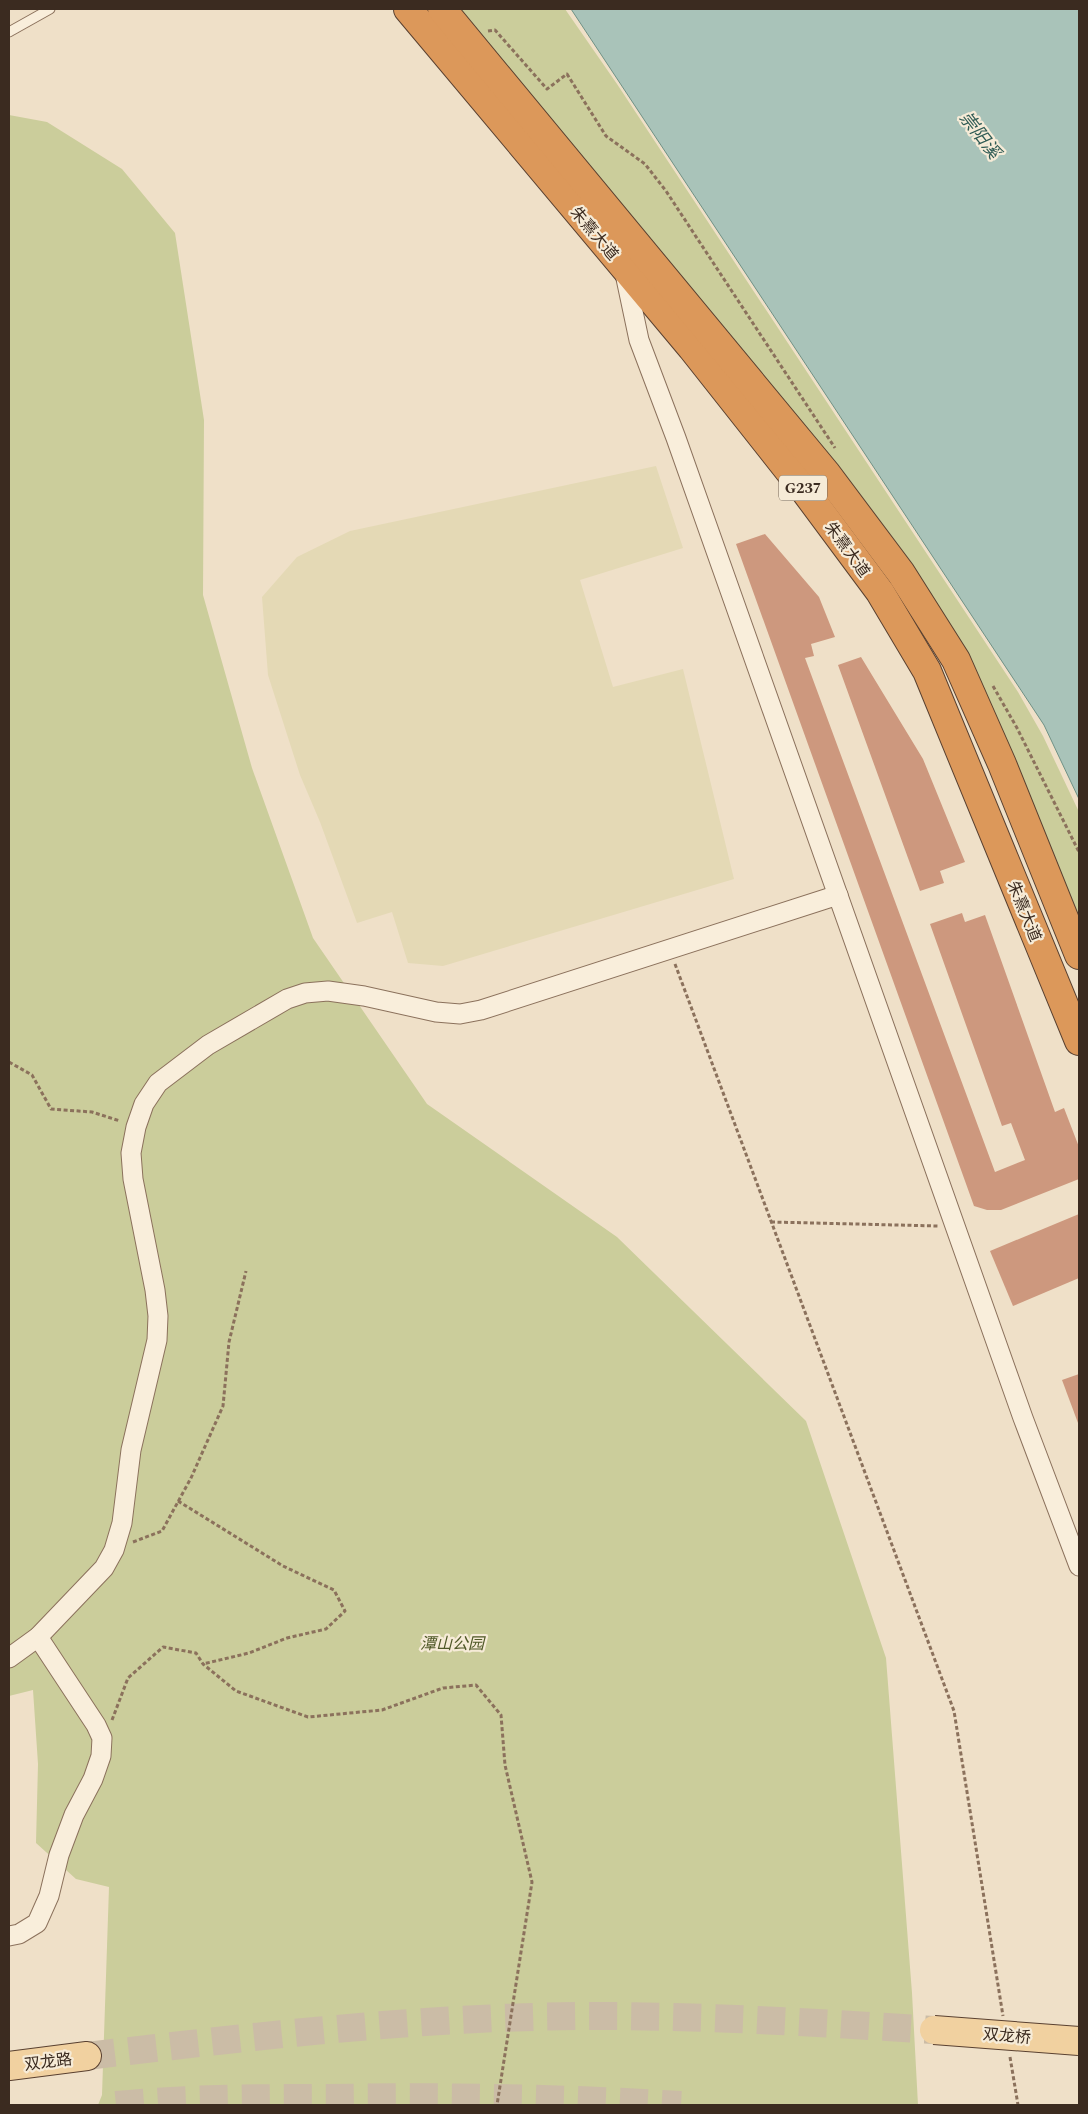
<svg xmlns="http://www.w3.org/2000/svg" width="1088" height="2114" viewBox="0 0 1088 2114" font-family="Spectral,'Noto Sans SC',serif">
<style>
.farmland{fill:#e4d9b5}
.green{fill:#cbcd9b}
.water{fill:#a9c3b9;stroke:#6f9186}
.building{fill:#cd987e}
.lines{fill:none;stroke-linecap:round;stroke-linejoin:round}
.primary-tunnel{stroke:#cbbca6;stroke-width:28;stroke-dasharray:28 14;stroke-linecap:butt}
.lane-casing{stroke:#8b715c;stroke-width:11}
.street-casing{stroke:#8b715c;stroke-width:21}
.primary-casing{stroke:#594030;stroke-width:30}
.highway-casing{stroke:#594030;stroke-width:30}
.path{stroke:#8b715c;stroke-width:3;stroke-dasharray:4 2.5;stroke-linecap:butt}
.lane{stroke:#f9eedb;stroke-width:9}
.street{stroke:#f9eedb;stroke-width:19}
.primary{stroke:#f1d1a0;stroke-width:28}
.highway{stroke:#dc985a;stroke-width:28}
.primary-bridge-casing{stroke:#594030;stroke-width:30;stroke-linecap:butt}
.primary-bridge{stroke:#f1d1a0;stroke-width:28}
.labels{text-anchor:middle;stroke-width:4.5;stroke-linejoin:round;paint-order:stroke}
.shield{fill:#f6ebd7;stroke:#736557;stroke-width:1}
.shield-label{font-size:15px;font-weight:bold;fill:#3b2b20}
.street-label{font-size:16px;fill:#3b2b20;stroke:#f6ebd7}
.park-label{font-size:16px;font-style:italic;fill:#4f5827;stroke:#f6ebd7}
.water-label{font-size:18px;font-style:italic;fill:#2f5b54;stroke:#f6ebd7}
</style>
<rect width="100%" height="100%" fill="#efe0c8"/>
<polygon class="farmland" points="656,466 683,548 580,580 613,687 683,669 734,879 443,966 408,963 392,912 357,923 320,822 300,775 268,675 262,597 297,557 350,531"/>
<g class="green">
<polygon points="454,9 565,9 617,84 1018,692 1043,736 1079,812 1079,939 953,645"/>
<polygon points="9,115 47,122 122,169 175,233 204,420 203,595 252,768 313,938 427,1104 617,1237 806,1421 886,1658 912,1993 918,2105 98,2105 102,2095 109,1887 76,1879 36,1843 38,1764 33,1690 9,1696"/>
</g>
<polygon class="water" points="571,9 1079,9 1079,799 1044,725"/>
<g class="building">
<polygon points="765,534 819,597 835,637 811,644 814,656 805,658 995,1172 1025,1160 1011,1123 1002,1126 930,924 962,913 965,922 985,915 1055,1112 1064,1108 1079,1147 1079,1179 1001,1210 987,1210 974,1206 736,544"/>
<polygon points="861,657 923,759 965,862 940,871 944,883 920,891 838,665"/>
<polygon points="1079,1214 1079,1278 1013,1306 990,1251"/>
<polygon points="1079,1374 1079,1423 1078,1423 1062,1380"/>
</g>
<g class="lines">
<g class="primary-tunnel">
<path d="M87,2056C256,2036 426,2016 597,2016C710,2016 822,2023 934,2030"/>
<path d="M116,2105C187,2098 258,2098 328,2098C446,2096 564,2098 681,2105"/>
</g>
<g class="lane-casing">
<polyline id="lane" points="9,32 50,9"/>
</g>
<g class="street-casing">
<g id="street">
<polyline points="624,269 639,340 676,438 1023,1418 1079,1566"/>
<polyline points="9,1658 38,1637 104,1568 114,1550 122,1523 131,1450 157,1340 158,1316 155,1290 133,1179 131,1153 136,1127 144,1104 158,1083 208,1045 287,999 305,993 328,991 364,996 436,1012 460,1014 481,1010 838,895"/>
<polyline points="9,1936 19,1934 37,1923 49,1896 59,1855 74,1815 93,1779 101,1756 102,1738 96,1725 38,1637"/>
</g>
</g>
<g class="primary-casing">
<polyline id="primary" points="9,2066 87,2056"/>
</g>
<g class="highway-casing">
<g id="highway">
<polyline points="408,9 692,348 805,491 880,592 927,671 1079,1041"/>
<polyline points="442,9 826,473 901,573 956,660 1002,764 1079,955"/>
</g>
</g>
<g class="path">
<polyline points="488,31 495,30 547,89 567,74 606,136 645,164 666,191 835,448"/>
<polyline points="993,686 1017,728 1079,852"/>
<polyline points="675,964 954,1711 1003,2016"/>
<polyline points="9,1062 32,1075 51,1109 92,1112 120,1121"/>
<polyline points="771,1222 938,1226"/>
<polyline points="178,1501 283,1566 334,1590 345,1611 326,1629 287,1638 249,1653 203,1664"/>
<polyline points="133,1542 162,1531 191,1478 223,1406 229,1342 246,1271"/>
<polyline points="112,1720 128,1678 163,1647 196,1653 203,1664 236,1691 308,1717 382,1710 443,1688 476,1685 501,1715 505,1765 532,1882 497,2105"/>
<polyline points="1010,2057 1018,2105"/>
</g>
<use href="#lane" class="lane"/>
<use href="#street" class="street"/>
<use href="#primary" class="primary"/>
<use href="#highway" class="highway"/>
<g class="primary-bridge-casing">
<polyline id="primary-bridge" points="934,2030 1079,2041"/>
</g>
<use href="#primary-bridge" class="primary-bridge"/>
</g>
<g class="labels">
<rect class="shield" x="779" y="475.5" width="48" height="25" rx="4"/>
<g class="shield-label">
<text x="803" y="493">G237</text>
</g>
<g class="street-label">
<text transform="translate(595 233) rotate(50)" y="6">朱熹大道</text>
<text transform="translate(848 549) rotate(54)" y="6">朱熹大道</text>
<text transform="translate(1025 911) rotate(68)" y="6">朱熹大道</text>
<text transform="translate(1007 2035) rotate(5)" y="6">双龙桥</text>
<text transform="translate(48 2061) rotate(-7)" y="6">双龙路</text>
</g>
<g class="park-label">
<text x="452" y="1649">潭山公园</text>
</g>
<g class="water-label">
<text transform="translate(980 135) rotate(52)" y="6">崇阳溪</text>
</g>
</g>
<rect width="1088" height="2114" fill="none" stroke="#3b2b20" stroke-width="20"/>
</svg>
